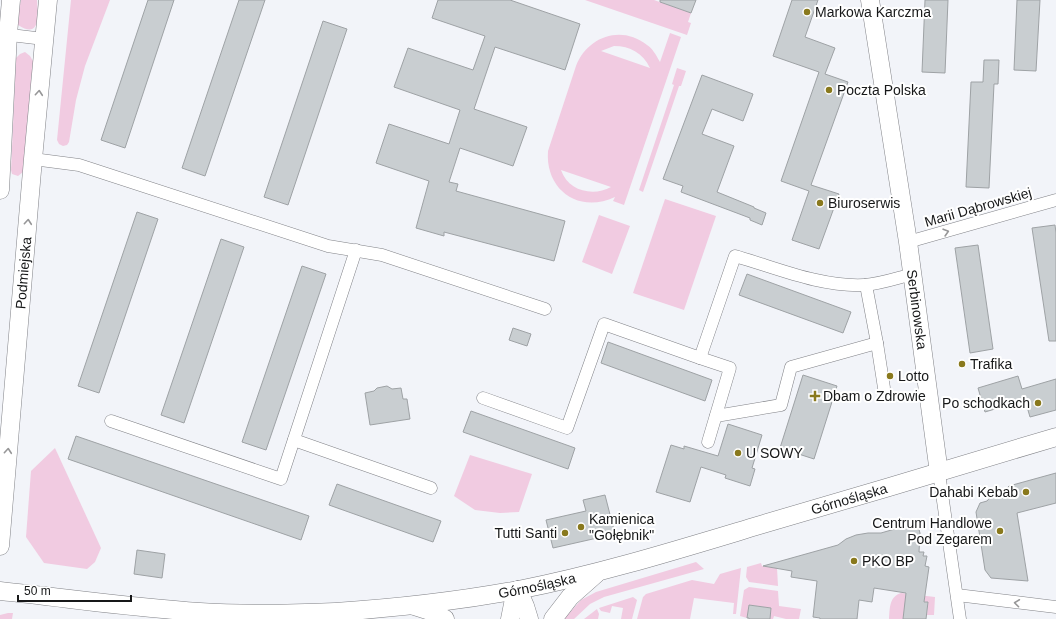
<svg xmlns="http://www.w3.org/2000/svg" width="1056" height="619" viewBox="0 0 1056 619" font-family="Helvetica,sans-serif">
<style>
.green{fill:#f1cbe1;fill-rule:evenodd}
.building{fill:#c9ced1;stroke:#9ea2a5}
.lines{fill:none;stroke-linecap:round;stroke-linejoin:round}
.street-casing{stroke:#818287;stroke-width:13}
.secondary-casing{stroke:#818287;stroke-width:19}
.street{stroke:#fff;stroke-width:12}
.secondary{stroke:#fff;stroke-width:18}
.oneway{stroke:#979798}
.poi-dot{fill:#89791d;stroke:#fff;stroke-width:1.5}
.labels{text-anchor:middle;stroke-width:4;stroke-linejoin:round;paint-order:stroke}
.poi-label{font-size:14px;fill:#171819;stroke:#fff;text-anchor:start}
.street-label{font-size:14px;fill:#171819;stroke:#fff}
</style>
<rect width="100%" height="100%" fill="#f2f4f9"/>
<g class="green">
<path d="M21,0H37C38,14 41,40 18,25L17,20Z"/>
<polygon points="71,0 110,0 85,66 76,100 69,142 67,145 63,146 59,144 57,140"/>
<polygon points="585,0 654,0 691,13 688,22 691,23 687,35"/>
<path d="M670,33L681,37L624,205L613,201L615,197C579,214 545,190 548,151L576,66C587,37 621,24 647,45C653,49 656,55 660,62ZM614,46C630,46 643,53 650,68L601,51ZM561,170L611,187C593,197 568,191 561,170Z"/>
<polygon points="25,52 30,56 33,61 23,172 18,176 12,174 11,170 16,58 20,54"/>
<polygon points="677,68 686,71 681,86 679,86 643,192 639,190 674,85 672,84"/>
<polygon points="665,199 716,216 684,310 633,293"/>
<polygon points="599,215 630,226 612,274 582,262"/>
<polygon points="55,448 101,548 95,562 87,569 44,563 26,537 31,471"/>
<polygon points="470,455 532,474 519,512 500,513 475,510 454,496"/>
<polygon points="696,562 704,569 604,597 590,604 574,619 564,619 581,600 596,592"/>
<polygon points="761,563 762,566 777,568 778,586 749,582 746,577 747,567"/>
<polygon points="741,568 736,614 733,614 734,603 694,598 690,619 637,619 643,597 646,594 692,580 714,584 720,574"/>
<polygon points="749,587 778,591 779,606 801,609 799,619 786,619 774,616 773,619 770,619 771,608 749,605 747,618 740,616 744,590"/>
<path d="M901,593L935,597L934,615H927L928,602L906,600L903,619H889C890,608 889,597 901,593Z"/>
<polygon points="633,597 637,600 632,619 621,619 623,608 612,606 610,613 601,611 599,608"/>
<polygon points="597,609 599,614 598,619 584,619"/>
<polygon points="8,613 13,613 12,619 0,619 0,615"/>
</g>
<g class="building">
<polygon points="148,0 174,0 125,148 101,140"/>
<polygon points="239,0 265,0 205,176 182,168"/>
<polygon points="438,0 510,0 580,24 565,70 495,47 474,109 527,127 513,166 460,148 449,182 458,184 456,191 565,221 554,261 444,232 444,236 416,228 429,181 376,163 389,124 449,144 460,110 394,87 408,48 473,70 485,36 432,18"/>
<polygon points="660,0 696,0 691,13 660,2"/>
<polygon points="792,0 818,0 805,37 835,48 825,74 848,82 811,185 839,194 819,249 792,240 809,191 781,181 819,72 773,56"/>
<polygon points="925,0 948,0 945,73 922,72"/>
<polygon points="1017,0 1040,0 1036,71 1014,70"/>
<polygon points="323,21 347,29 288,205 264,197"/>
<polygon points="984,60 999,60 998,84 994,84 989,188 966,187 971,82 983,82"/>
<polygon points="702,75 753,94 743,121 712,109 702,134 734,146 717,192 754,207 754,208 766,213 762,225 750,220 750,218 681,192 683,186 663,179"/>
<polygon points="137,212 158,219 99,393 78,386"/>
<polygon points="1055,225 1056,233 1056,341 1049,341 1032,228"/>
<polygon points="221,239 244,247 184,423 161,415"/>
<polygon points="978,245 993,349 970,353 955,248"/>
<polygon points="302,266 326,274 266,450 242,442"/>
<polygon points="747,274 851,312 843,333 739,295"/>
<polygon points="513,328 531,334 527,346 509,340"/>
<polygon points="608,342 712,380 705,401 601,363"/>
<polygon points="803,375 837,386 814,459 780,448"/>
<polygon points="1018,376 1022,389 1056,379 1056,410 1030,417 1025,400 985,412 978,388"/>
<polygon points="387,386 392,389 401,388 403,399 407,399 410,419 370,425 365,393 374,391 377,388"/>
<polygon points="471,411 575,448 568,469 463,432"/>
<polygon points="728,424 762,435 752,468 755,469 750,486 725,478 726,475 701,467 690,502 656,492 671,445 684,449 684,446 718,456"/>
<polygon points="76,436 309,516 301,540 68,459"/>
<polygon points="1056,473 1056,503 1017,513 1028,581 991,578 985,570 976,512 980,503 987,501 994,493 1004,491 1009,486"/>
<polygon points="337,484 441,521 433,542 329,505"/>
<polygon points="605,495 615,534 553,548 546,520 586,511 583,500"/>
<polygon points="912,524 918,526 920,533 919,552 924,552 923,556 927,556 925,566 929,567 924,602 928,602 926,619 903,619 906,593 874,588 872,602 859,600 857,619 820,619 820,618 813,617 817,581 791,577 792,571 763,566 838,545 846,539 856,535 868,533 881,533"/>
<polygon points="137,550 165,554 162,578 134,574"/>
<polygon points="749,605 771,608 770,619 749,619 749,618 747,618"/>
</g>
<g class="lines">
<g class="street-casing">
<g id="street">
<polyline points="2,34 44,39"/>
<polyline points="33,159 79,165 328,246 382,255 545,309"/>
<polyline points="908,242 1056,200"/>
<polyline points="866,285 877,343 884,388"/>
<polyline points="700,358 730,368 708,442"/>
<path d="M483,398L567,428L604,324L700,358L735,256C777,268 820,287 864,285C880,284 897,278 913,274"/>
<polyline points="716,416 781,405 791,367 877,343"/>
<polyline points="111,421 281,479 356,250"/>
<polyline points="294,440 431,488"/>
<polyline points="939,473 960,619"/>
<polyline points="957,595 1056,607"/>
</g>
</g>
<g class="secondary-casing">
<g id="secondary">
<path id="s1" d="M870,0L908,242L939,473"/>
<polyline points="0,190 8,34 11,0"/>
<path id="s2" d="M0,546L33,159L48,0"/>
<polyline points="518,590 525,606 529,619"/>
<path id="s3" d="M0,591C67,598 133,608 200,612C245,615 290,614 335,612C396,608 458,601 518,590C600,574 680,549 760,525C859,496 957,467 1056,437"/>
<polyline points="414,606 430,611 445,619"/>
<polyline points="510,619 514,599 518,590"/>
<polyline points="553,619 570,597 596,574"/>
</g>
</g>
<use href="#street" class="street"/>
<use href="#secondary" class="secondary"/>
</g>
<defs><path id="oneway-chevron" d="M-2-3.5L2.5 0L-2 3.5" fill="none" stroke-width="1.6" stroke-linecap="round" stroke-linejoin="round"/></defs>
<g class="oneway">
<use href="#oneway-chevron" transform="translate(39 93) rotate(-85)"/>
<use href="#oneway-chevron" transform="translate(28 222) rotate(-85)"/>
<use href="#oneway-chevron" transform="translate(946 232) rotate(-16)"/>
<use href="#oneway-chevron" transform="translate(8 451) rotate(-85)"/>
<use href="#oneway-chevron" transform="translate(1017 603) rotate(-173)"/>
</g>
<g class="poi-dot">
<circle cx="807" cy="12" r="4"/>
<circle cx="829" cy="90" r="4"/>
<circle cx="820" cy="203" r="4"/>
<circle cx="962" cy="364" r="4"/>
<circle cx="890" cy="376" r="4"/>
<path d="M813 390h4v4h4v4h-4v4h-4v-4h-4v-4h4z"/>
<circle cx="1038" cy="403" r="4"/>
<circle cx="738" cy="453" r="4"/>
<circle cx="1026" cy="492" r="4"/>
<circle cx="581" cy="527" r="4"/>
<circle cx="1000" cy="531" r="4"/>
<circle cx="565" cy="533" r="4"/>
<circle cx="854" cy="561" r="4"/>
</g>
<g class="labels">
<g class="poi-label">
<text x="815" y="17">Markowa Karczma</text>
<text x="837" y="95">Poczta Polska</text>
<text x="828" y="208">Biuroserwis</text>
<text x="970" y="369">Trafika</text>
<text x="898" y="381">Lotto</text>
<text x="823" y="401">Dbam o Zdrowie</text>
<text x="1030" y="408" text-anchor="end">Po schodkach</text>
<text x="746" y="458">U SOWY</text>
<text x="1018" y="497" text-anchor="end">Dahabi Kebab</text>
<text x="589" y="524">Kamienica<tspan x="589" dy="16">"Gołębnik"</tspan></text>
<text x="992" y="528" text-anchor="end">Centrum Handlowe<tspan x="992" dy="16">Pod Zegarem</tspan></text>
<text x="557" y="538" text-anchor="end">Tutti Santi</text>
<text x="862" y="566">PKO BP</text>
</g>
<g class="street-label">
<text transform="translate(978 207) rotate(-16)" y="5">Marii Dąbrowskiej</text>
<text dy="5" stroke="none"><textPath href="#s2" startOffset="274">Podmiejska</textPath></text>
<text dy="5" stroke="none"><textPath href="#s1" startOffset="313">Serbinowska</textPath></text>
<text dy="5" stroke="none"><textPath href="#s3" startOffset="864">Górnośląska</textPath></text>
<text dy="5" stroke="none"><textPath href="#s3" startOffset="540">Górnośląska</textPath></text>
</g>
</g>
<path d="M18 595v6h113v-6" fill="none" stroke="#171819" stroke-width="2"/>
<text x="24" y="595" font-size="12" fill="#171819" stroke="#ffffff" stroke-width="3" paint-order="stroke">50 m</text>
</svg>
